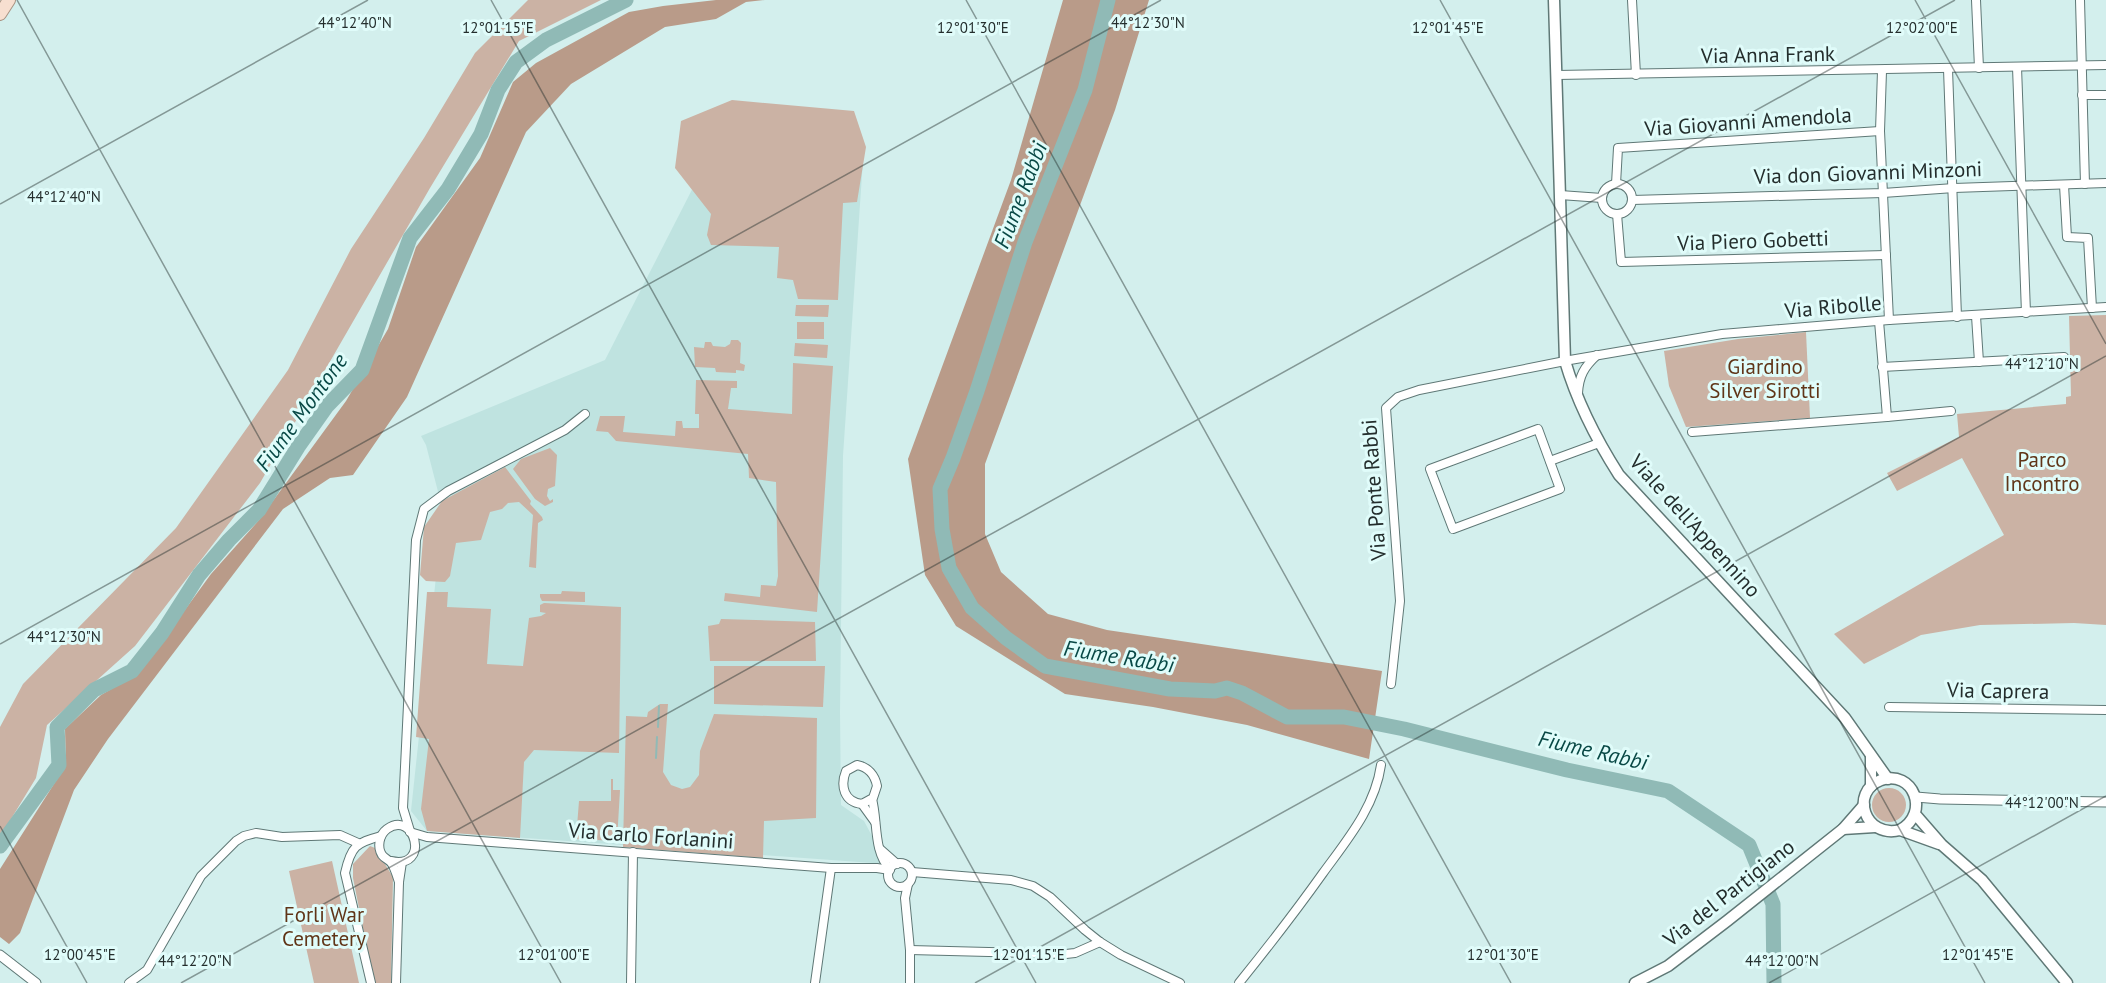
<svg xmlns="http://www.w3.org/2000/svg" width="2106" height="983" viewBox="0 0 2106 983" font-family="'PT Sans',sans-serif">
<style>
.built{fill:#bfe3e0}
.green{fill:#cbb2a4}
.forest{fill:#b99b89}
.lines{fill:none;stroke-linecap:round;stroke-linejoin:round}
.stream{stroke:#90bab6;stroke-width:2}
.river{stroke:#90bab6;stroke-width:15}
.minor-casing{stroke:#5f7876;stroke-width:10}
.tertiary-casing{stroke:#5f7876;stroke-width:11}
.secondary-casing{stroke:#5f7876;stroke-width:13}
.primary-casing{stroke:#a99383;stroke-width:14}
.minor{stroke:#fff;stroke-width:8}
.tertiary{stroke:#fff;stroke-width:9}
.secondary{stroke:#fff;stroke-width:10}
.primary{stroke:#f7dfd0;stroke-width:12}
.ticks{fill:none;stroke:#242e2d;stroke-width:1.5;stroke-opacity:0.45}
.labels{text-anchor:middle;stroke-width:6;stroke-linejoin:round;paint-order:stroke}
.street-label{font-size:21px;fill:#242e2d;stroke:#e0fcfa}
.park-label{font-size:21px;fill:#603518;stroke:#e0fcfa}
.water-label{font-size:22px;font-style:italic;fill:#094946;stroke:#e0fcfa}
.ticks-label{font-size:15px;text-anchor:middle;fill:#242e2d;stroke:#e0fcfa;stroke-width:6;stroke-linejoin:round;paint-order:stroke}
</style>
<rect width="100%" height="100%" fill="#d3efed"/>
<polygon class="built" points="863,160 843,456 840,712 841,805 864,821 887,864 427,831 411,811 443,511 426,445 421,436 605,360 702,170"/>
<g class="green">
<polygon points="528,0 601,0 519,41 430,188 260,483 135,646 47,725 36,778 0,837 0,727 23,684 176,528 288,370 351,249 424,138 475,53"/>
<polygon points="732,100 854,111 866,147 857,202 843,203 838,300 798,299 793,280 777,278 779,247 711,245 707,235 711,214 675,168 681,121"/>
<polygon points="796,305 829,305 828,317 795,316"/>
<polygon points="2106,315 2106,625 2074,623 1980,625 1921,635 1864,664 1834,634 2004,535 1962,458 1897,491 1887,473 1959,437 1957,414 2066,404 2066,397 2071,396 2069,316"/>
<rect x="797" y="322" width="27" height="17"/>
<polygon points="1806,332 1810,418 1686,427 1669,386 1664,351 1738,339"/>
<polygon points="731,340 738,340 741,343 740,363 745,365 744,371 736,370 736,373 716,372 715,368 695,367 694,347 704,348 705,342 711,342 713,346 725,347 730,344"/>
<polygon points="795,343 828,345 827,358 794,356"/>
<polygon points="793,363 833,366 817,612 724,601 725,593 760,597 761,585 776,586 778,576 776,482 749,478 748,454 616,441 608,432 596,431 600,416 625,416 623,432 675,436 676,421 682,421 683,428 699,428 699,414 695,414 696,380 737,381 737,388 731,388 728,409 792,414"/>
<polygon points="550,448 557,455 555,486 548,489 547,496 550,501 553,499 553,502 545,506 535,499 513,469 521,459"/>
<polygon points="505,467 531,501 530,504 542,517 543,520 538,523 536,568 529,567 533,515 519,502 508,503 502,509 490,512 481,540 456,543 450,576 445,582 426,581 420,575 424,527 442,501"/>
<polygon points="562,591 585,592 585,602 542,601 540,597 540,594 561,594"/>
<polygon points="427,592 448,592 447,607 491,609 487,664 523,666 529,618 541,616 546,613 540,612 540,605 544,603 621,607 619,753 534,750 524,762 520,838 427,831 421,809 429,739 416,737"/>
<polygon points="721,619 815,622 816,661 710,661 708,626 719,624"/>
<polygon points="714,666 825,666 823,707 714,704"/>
<polygon points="660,704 668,704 663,772 671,785 682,789 690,787 699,775 700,751 714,714 817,718 816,818 764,821 763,858 623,847 626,716 647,717 648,712"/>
<polygon points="611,779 613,779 613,790 620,790 617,841 576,839 579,801 611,801"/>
<circle cx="1889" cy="805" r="17"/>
<polygon points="370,846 375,848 393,877 391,983 374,983 353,878 353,864"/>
<polygon points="332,861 359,983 314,983 289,871"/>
</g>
<g class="forest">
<polygon points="716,0 765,0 746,2 716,19 665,27 571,84 526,132 407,397 353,475 330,478 283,509 108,739 74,790 20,933 9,944 0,937 0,869 66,765 65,729 101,695 139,673 211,574 259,520 346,401 388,329 416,247 480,158 513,82 536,63 629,12 663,6"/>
<polygon points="1063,0 1149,0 1115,110 985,464 985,534 1001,572 1048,614 1107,630 1382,671 1369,759 1247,725 1153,707 1065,694 956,626 925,575 908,459 1011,180"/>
</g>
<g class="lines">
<g class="stream">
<polyline points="658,727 659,706"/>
<polyline points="656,758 657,737"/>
</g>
<g class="river">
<polyline points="1108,0 1085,90 1025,242 977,391 953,458 940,489 942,529 949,568 972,608 1006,638 1045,666 1170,689 1215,691 1227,688 1242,693 1287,717 1344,717 1404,729 1567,770 1668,791 1749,845 1773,904 1774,983"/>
<polyline points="0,846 59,765 57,727 94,690 132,671 162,633 199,575 229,540 259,510 298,447 327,406 362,370 410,238 448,189 481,134 498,90 516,62 546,40 626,0"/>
</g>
<g class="minor-casing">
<g id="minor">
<polyline points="1632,0 1636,75"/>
<polyline points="1976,0 1979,68"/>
<polyline points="2080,0 2085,184"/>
<polyline points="2017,67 2026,313"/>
<polyline points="1948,69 1957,317"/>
<polyline points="1882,71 1880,131 1889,320"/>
<polyline points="1557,75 2106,65"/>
<polyline points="2082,95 2106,95"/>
<polyline points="1616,184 1618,148 1880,131"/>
<circle cx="1617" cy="199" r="15"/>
<polyline points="2064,185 2067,237 2088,238 2092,308"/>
<polyline points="1560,195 1602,198"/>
<polyline points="1632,200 1883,193 1954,188 2106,183"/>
<polyline points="1617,214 1621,262 1886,255"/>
<polyline points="1976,316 1979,362"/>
<polyline points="1882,367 2064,357"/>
<path d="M1578,393C1579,376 1584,367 1597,355"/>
<polyline points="1887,417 1951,411"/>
<polygon points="1538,429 1560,489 1453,529 1430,469"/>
<polyline points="1692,432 1887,417 1879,321"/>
<polyline points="1550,461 1599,443"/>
<polyline points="1391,684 1400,601 1386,408 1398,397 1419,390 1570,360 1722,334 1889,320 2106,307"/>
<polyline points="1889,707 2106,710"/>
<path d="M857,765C868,767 875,775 877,786L873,798L862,804C844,802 840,786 846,771Z"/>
<path d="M872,799C878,821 873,852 890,869"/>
<polyline points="862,804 875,822"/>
<polyline points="410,831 403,808 416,540 424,509 448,491 565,430 585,414"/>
<polyline points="410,832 427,837 831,868 877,868 890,870"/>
<polyline points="880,849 897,864"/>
<path d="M391,861C431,870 415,809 387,829C379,835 377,847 382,855C385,859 390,860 392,864C395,869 397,876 399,882"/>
<circle cx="900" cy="875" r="12"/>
<polyline points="912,872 1011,880 1033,886 1050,897 1085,930 1100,942 1121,955 1180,983"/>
<polyline points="908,884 905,898 910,950 910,983"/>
<polyline points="910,950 1066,954 1075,953 1100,942"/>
<polyline points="129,983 147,970 201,876 236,841 244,836 256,833 282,837 340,835 358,843"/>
<path d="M371,983L345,873C351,846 356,843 381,836"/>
<polyline points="396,983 399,882 402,862"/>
<polyline points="631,983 633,852"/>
<polyline points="815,983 831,868"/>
<path d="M1239,983C1268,947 1296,911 1323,873C1347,840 1375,807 1381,765"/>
</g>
</g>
<g class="tertiary-casing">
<g id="tertiary">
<polyline points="1916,797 1940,799 2106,802"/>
<polyline points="0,955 36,983"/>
</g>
</g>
<g class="secondary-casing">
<g id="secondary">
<path d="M1554,0L1565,361C1577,402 1596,439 1619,475L1845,718L1888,779"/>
<polyline points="1871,756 1871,786"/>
<polyline points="1915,814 1942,845 1982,880 2067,983"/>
<polyline points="1843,829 1875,827"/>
<path d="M1900,830C1931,813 1913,769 1881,780C1849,792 1865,839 1900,830L1939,844"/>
<polyline points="1635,983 1668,966 1727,921 1843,829 1864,805"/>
</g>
</g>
<g class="primary-casing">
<polyline id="primary" points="0,14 9,0"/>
</g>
<use href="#minor" class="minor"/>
<use href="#tertiary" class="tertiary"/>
<use href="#secondary" class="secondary"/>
<use href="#primary" class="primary"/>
</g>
<path class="ticks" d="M17,0L561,983M491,0L1036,983M966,0L1511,983M1440,0L1985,983M1915,0L2106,344M0,204L368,0M0,644L1161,0M0,826L87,983M181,983L1955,0M975,983L2106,356M1769,983L2106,796"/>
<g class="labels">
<g class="street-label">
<text transform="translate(1768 55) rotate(-1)" y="7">Via Anna Frank</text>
<text transform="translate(1748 122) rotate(-4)" y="7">Via Giovanni Amendola</text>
<text transform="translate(1868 173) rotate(-2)" y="7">Via don Giovanni Minzoni</text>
<text transform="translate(1753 241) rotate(-2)" y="7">Via Piero Gobetti</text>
<text transform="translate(1833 307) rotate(-5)" y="7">Via Ribolle</text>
<text transform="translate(1374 490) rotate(-94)" y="7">Via Ponte Rabbi</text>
<text transform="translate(1695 526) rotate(48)" y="7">Viale dell'Appennino</text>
<text transform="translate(1998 691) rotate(1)" y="7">Via Caprera</text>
<text transform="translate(651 836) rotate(4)" y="7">Via Carlo Forlanini</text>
<text transform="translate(1729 893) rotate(-38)" y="7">Via del Partigiano</text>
</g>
<g class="park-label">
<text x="1765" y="374">Giardino<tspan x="1765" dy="24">Silver Sirotti</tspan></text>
<text x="2042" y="467">Parco<tspan x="2042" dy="24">Incontro</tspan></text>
<text x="324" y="922">Forli War<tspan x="324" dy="24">Cemetery</tspan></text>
</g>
<g class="water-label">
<text transform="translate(1020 195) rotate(-69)" y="8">Fiume Rabbi</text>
<text transform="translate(301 412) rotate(-54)" y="8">Fiume Montone</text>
<text transform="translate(1119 656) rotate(9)" y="8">Fiume Rabbi</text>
<text transform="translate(1593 750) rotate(13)" y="8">Fiume Rabbi</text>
</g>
</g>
<g class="ticks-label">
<text x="355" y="28">44°12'40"N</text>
<text x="1148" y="28">44°12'30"N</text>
<text x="498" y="33">12°01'15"E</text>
<text x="973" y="33">12°01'30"E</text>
<text x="1448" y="33">12°01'45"E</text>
<text x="1922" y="33">12°02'00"E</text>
<text x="64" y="202">44°12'40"N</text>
<text x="2042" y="369">44°12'10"N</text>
<text x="64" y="642">44°12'30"N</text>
<text x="2042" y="808">44°12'00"N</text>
<text x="80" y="960">12°00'45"E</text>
<text x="554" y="960">12°01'00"E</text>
<text x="1029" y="960">12°01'15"E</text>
<text x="1503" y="960">12°01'30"E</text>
<text x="1978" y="960">12°01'45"E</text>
<text x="195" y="966">44°12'20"N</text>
<text x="1782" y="966">44°12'00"N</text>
</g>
</svg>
